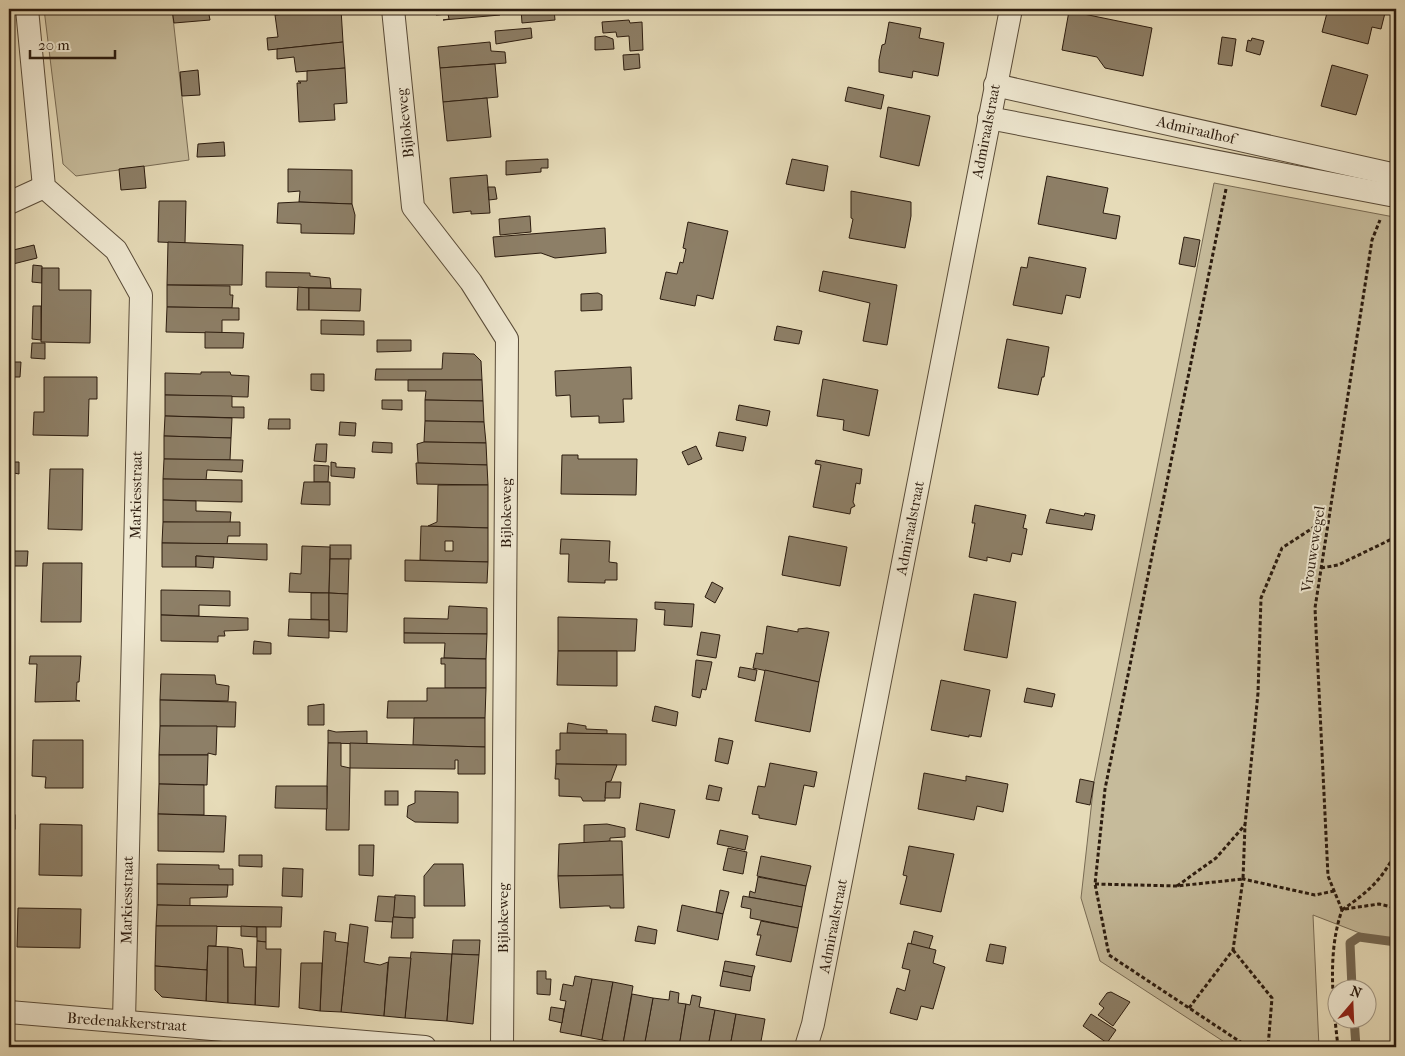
<svg xmlns="http://www.w3.org/2000/svg" width="1405" height="1056" viewBox="0 0 1405 1056" font-family="'IM FELL French Canon',serif">
<style>
.green{fill:#c6bb9b;stroke:#796c55}
.lines{fill:none;stroke-linecap:round;stroke-linejoin:round}
.stream{stroke:#766852;stroke-width:9}
.building{fill:#8d7f67;stroke:#2c1c0f;fill-rule:evenodd}
.minor-casing{stroke:#5a4c39;stroke-width:24}
.path{stroke:#2c1c0f;stroke-width:3;stroke-dasharray:4 2.5;stroke-linecap:butt}
.minor{stroke:#efe8d1;stroke-width:22}
.labels{text-anchor:middle;stroke-width:4;stroke-linejoin:round;paint-order:stroke}
.street-label{font-size:15px;fill:#2c1c0f;stroke:#efe8d1}
</style>
<rect width="100%" height="100%" fill="#e6dbb8"/>
<filter id="stains"><feTurbulence type="fractalNoise" baseFrequency=".004" numOctaves="4"/><feColorMatrix values="0 0 0 0 .2 0 0 0 0 .09 0 0 0 0 .02 0 0 0 .5 -.17"/></filter>
<radialGradient id="worn" r=".72"><stop offset=".6" stop-color="#630" stop-opacity="0"/><stop offset="1" stop-color="#630" stop-opacity=".3"/></radialGradient>
<g class="green">
<polygon points="44,9 172,9 189,160 76,176 63,164"/>
<polygon points="1214,183 1394,217 1396,210 1396,947 1313,915 1319,1047 1232,1047 1100,961 1081,898 1094,782"/>
</g>
<g class="lines">
<g class="stream">
<polyline points="1352,988 1350,943 1359,937 1396,942"/>
<polyline points="1354,1018 1356,1047"/>
</g>
</g>
<g class="building">
<polygon points="172,9 208,9 210,20 174,23"/>
<polygon points="341,9 343,42 268,50 267,38 278,37 275,15"/>
<polygon points="435,9 499,9 500,15 443,20 449,19 448,14 436,15"/>
<polygon points="521,9 554,9 555,20 522,23"/>
<polygon points="1328,9 1386,9 1381,29 1372,27 1368,44 1322,32"/>
<polygon points="1069,11 1152,28 1143,76 1105,68 1097,57 1062,50"/>
<polygon points="629,20 630,23 642,22 643,50 630,51 629,36 617,37 616,32 603,33 602,22"/>
<polygon points="889,22 921,28 919,38 944,43 938,76 913,71 912,78 879,72 879,60 882,45 885,44"/>
<polygon points="531,28 532,38 496,44 495,31"/>
<polygon points="605,36 613,39 614,49 595,50 595,37"/>
<polygon points="1222,37 1236,39 1232,66 1218,64"/>
<polygon points="1252,38 1264,41 1260,55 1246,51 1248,40 1251,41"/>
<polygon points="343,42 345,68 296,72 294,57 277,59 277,49"/>
<polygon points="490,42 491,51 505,52 506,63 440,68 438,47"/>
<polygon points="639,54 640,68 624,70 623,55"/>
<polygon points="495,64 498,97 443,102 440,68"/>
<polygon points="1332,65 1368,75 1356,115 1321,106"/>
<polygon points="345,68 347,103 334,104 335,120 299,122 297,83 301,83 298,81 307,81 307,71"/>
<polygon points="198,70 200,95 182,96 180,72"/>
<polygon points="848,87 884,95 881,109 845,101"/>
<polygon points="487,98 491,137 447,141 443,102"/>
<polygon points="888,107 930,116 919,166 880,157"/>
<polygon points="224,142 225,156 197,157 198,144"/>
<polygon points="548,159 548,168 541,168 541,172 506,175 506,161"/>
<polygon points="792,159 828,166 824,191 786,184"/>
<polygon points="144,166 146,188 121,190 119,169"/>
<polygon points="288,169 352,170 352,204 299,202 300,191 288,192"/>
<polygon points="487,175 490,213 471,214 471,211 453,213 450,178"/>
<polygon points="1047,176 1108,188 1103,213 1120,216 1116,239 1038,224"/>
<polygon points="488,187 495,187 497,199 489,200"/>
<polygon points="851,191 911,202 911,216 905,248 849,238 853,219 851,218"/>
<polygon points="159,201 186,201 185,243 158,242"/>
<polygon points="299,202 352,204 355,215 354,234 301,233 301,224 277,223 278,203"/>
<polygon points="530,216 531,232 500,235 499,219"/>
<polygon points="688,222 728,231 713,299 697,295 695,306 660,299 666,272 677,274 680,262 683,263 686,249 683,248"/>
<polygon points="605,228 606,253 555,258 541,253 495,257 493,237"/>
<polygon points="1184,237 1200,240 1195,267 1179,264"/>
<polygon points="168,242 243,245 242,285 167,285"/>
<polygon points="34,245 37,258 9,265 9,251"/>
<polygon points="1029,257 1086,268 1080,298 1066,295 1062,314 1013,305 1021,267 1027,268"/>
<polygon points="33,265 42,266 42,283 32,282"/>
<polygon points="42,268 59,268 59,290 91,290 90,343 41,342"/>
<polygon points="823,271 897,285 887,345 863,341 870,303 819,291"/>
<polygon points="266,272 310,273 310,276 330,278 331,288 266,287"/>
<polygon points="167,285 230,286 230,295 233,295 232,308 167,307"/>
<polygon points="298,287 309,288 309,310 297,310"/>
<polygon points="309,288 361,289 360,311 309,310"/>
<polygon points="598,293 602,295 602,310 581,311 581,294"/>
<polygon points="33,306 41,306 41,340 32,339"/>
<polygon points="167,307 239,308 239,320 222,320 222,333 166,332"/>
<polygon points="321,320 364,321 364,335 321,334"/>
<polygon points="777,326 802,331 799,344 774,340"/>
<polygon points="205,332 244,333 243,348 205,348"/>
<polygon points="1007,339 1049,347 1044,377 1042,377 1038,395 998,388"/>
<polygon points="377,340 411,340 411,351 377,352"/>
<polygon points="32,343 45,343 45,359 31,358"/>
<polygon points="443,353 474,354 481,361 482,380 375,380 376,369 442,369"/>
<polygon points="9,362 21,362 20,377 9,377"/>
<polygon points="631,367 632,399 623,399 624,422 599,423 599,416 571,417 570,395 556,396 555,371"/>
<polygon points="201,372 230,372 231,375 249,376 248,397 165,395 165,373 201,374"/>
<polygon points="311,374 324,374 324,391 311,390"/>
<polygon points="44,377 97,377 97,399 89,399 88,436 33,435 34,412 44,412"/>
<polygon points="823,379 878,390 869,436 843,430 844,420 817,416"/>
<polygon points="408,380 482,380 483,401 425,400 426,391 408,391"/>
<polygon points="165,395 232,396 232,407 244,407 244,418 165,416"/>
<polygon points="382,400 402,400 402,410 382,409"/>
<polygon points="425,400 483,401 484,422 425,421"/>
<polygon points="739,405 770,411 767,426 736,420"/>
<polygon points="165,416 232,418 231,438 164,436"/>
<polygon points="269,419 290,419 290,429 268,429"/>
<polygon points="425,421 484,422 486,443 424,442"/>
<polygon points="340,422 356,423 355,436 339,435"/>
<polygon points="719,432 746,437 743,451 716,446"/>
<polygon points="164,436 231,438 230,460 164,459"/>
<polygon points="373,442 392,443 392,453 372,452"/>
<polygon points="424,442 486,443 487,465 418,463 417,444"/>
<polygon points="316,444 327,444 326,462 314,461"/>
<polygon points="696,446 702,459 688,465 682,452"/>
<polygon points="562,455 578,455 578,459 637,459 636,495 561,494"/>
<polygon points="164,459 243,460 242,472 207,470 206,480 163,479"/>
<polygon points="816,460 862,469 860,484 856,483 853,502 855,506 851,508 850,514 813,507 821,465 815,464"/>
<polygon points="9,462 19,462 19,474 14,473 14,487 9,487"/>
<polygon points="331,462 336,463 336,467 355,468 354,478 331,476"/>
<polygon points="416,463 487,465 488,485 417,484"/>
<polygon points="314,465 329,466 328,482 314,482"/>
<polygon points="50,469 83,469 82,530 48,529"/>
<polygon points="163,479 242,480 242,502 163,500"/>
<polygon points="304,482 330,482 330,505 301,504"/>
<polygon points="438,485 488,485 488,528 428,526 437,522"/>
<polygon points="163,500 196,501 196,511 231,512 230,523 163,522"/>
<polygon points="975,505 1026,515 1023,528 1027,529 1022,555 1012,553 1010,562 987,557 987,561 969,557 975,523 972,523"/>
<polygon points="1050,509 1084,516 1085,513 1095,515 1092,530 1046,523"/>
<polygon points="163,522 240,522 240,536 228,536 227,544 162,543"/>
<path d="M421,526L488,528V562L420,560ZM445,541H453V551H445Z"/>
<polygon points="789,536 847,547 840,586 782,575"/>
<polygon points="561,539 610,541 609,562 617,563 617,580 605,580 605,583 568,582 569,554 560,554"/>
<polygon points="162,543 267,544 267,560 196,556 196,567 162,567"/>
<rect x="330" y="545" width="21" height="14"/>
<polygon points="302,546 330,547 329,593 289,592 290,573 301,574"/>
<polygon points="9,551 28,551 27,566 9,566"/>
<polygon points="196,556 214,557 213,568 196,567"/>
<polygon points="330,559 349,559 348,594 329,593"/>
<polygon points="405,560 488,562 487,583 405,581"/>
<polygon points="43,563 82,563 81,622 41,622"/>
<polygon points="712,582 723,588 715,603 705,597"/>
<polygon points="161,590 230,591 230,606 199,605 199,616 161,615"/>
<polygon points="311,593 329,593 329,620 311,619"/>
<polygon points="329,593 348,594 347,632 329,631"/>
<polygon points="974,594 1016,602 1007,658 964,650"/>
<polygon points="655,602 694,604 692,627 664,625 665,610 655,609"/>
<polygon points="449,606 487,608 487,634 404,633 404,618 448,619"/>
<polygon points="161,615 248,618 248,630 224,631 225,636 218,636 218,642 161,641"/>
<polygon points="558,617 637,619 635,651 558,651"/>
<polygon points="289,619 329,620 329,638 288,636"/>
<polygon points="767,626 798,632 798,629 807,628 829,632 819,682 753,668 756,653 763,654"/>
<polygon points="701,632 720,635 716,658 697,655"/>
<polygon points="404,633 487,634 486,659 444,658 445,643 404,643"/>
<polygon points="254,641 271,643 271,654 253,654"/>
<polygon points="558,651 617,651 617,686 557,685"/>
<polygon points="30,656 81,656 79,682 77,682 76,700 80,701 35,702 37,664 29,664"/>
<polygon points="441,658 486,659 486,688 445,688 445,664 441,664"/>
<polygon points="696,660 712,662 706,690 702,689 700,698 692,696"/>
<polygon points="740,667 757,670 755,681 738,677"/>
<polygon points="765,670 819,682 810,732 755,721"/>
<polygon points="161,674 215,675 216,684 229,686 228,701 160,700"/>
<polygon points="941,680 990,690 981,737 969,735 969,737 931,730"/>
<polygon points="427,688 486,688 485,718 387,718 388,701 427,701"/>
<polygon points="1027,688 1055,694 1052,707 1024,702"/>
<polygon points="160,700 236,702 235,727 160,726"/>
<polygon points="324,704 324,725 308,725 308,706"/>
<polygon points="655,706 678,712 676,726 652,721"/>
<polygon points="414,718 485,718 485,747 413,745"/>
<polygon points="568,723 586,726 586,729 607,730 607,734 567,733"/>
<polygon points="160,726 217,726 216,755 208,753 208,755 159,755"/>
<polygon points="328,730 336,732 367,731 367,744 328,743"/>
<polygon points="560,733 626,734 626,765 556,764 556,750 560,750"/>
<polygon points="719,738 733,741 728,764 715,761"/>
<polygon points="33,740 83,740 83,788 45,788 46,777 32,776"/>
<polygon points="328,743 341,743 341,766 350,768 349,830 326,830"/>
<polygon points="350,743 485,747 485,774 458,774 458,760 455,760 455,769 350,768"/>
<polygon points="159,755 208,755 207,785 159,784"/>
<polygon points="770,763 817,772 814,787 804,785 796,825 759,818 759,815 752,814 758,786 765,787"/>
<polygon points="556,764 617,765 611,781 606,782 605,801 583,801 581,797 559,796 559,779 555,779"/>
<polygon points="924,773 966,781 966,776 1008,784 1003,812 977,806 974,820 918,809"/>
<polygon points="1080,779 1094,782 1090,805 1076,802"/>
<polygon points="606,782 621,782 620,798 605,798"/>
<polygon points="159,784 204,785 204,815 158,814"/>
<polygon points="709,785 722,788 719,801 706,799"/>
<polygon points="276,786 327,786 327,809 275,808"/>
<rect x="385" y="791" width="13" height="14"/>
<polygon points="415,791 458,792 458,823 415,822 407,817 408,806 415,803"/>
<polygon points="640,803 675,810 669,838 636,830"/>
<polygon points="158,814 226,816 224,852 158,851"/>
<rect x="9" y="815" width="6" height="14"/>
<polygon points="40,824 82,825 82,876 39,875"/>
<polygon points="607,824 625,828 625,837 610,838 610,841 599,843 584,844 584,825"/>
<polygon points="720,830 748,836 745,850 717,844"/>
<polygon points="610,841 622,841 623,875 558,876 559,844"/>
<polygon points="359,845 374,845 373,876 359,875"/>
<polygon points="909,846 954,854 941,912 900,904 907,876 903,875"/>
<polygon points="728,848 747,852 743,874 723,870"/>
<polygon points="239,855 262,855 262,867 239,866"/>
<polygon points="761,856 811,866 806,886 757,876"/>
<polygon points="157,864 219,865 219,869 233,869 233,885 157,884"/>
<polygon points="434,864 463,864 465,906 424,906 424,876"/>
<polygon points="283,868 303,869 302,897 282,896"/>
<polygon points="623,875 624,908 610,908 610,906 605,906 560,908 558,876"/>
<polygon points="758,877 806,886 802,907 749,897 750,891 755,893"/>
<polygon points="157,884 228,885 227,897 190,898 190,906 157,905"/>
<polygon points="720,890 729,892 723,914 716,912"/>
<polygon points="395,895 415,896 415,918 393,917"/>
<polygon points="378,896 395,897 393,922 375,921"/>
<polygon points="743,896 802,907 798,928 750,918 751,909 741,907"/>
<polygon points="157,905 282,907 281,927 156,926"/>
<polygon points="682,905 723,914 718,940 677,931"/>
<polygon points="18,908 81,909 80,948 17,947"/>
<polygon points="393,917 413,918 413,938 391,938"/>
<polygon points="761,921 798,928 791,962 756,955 761,935 757,935"/>
<polygon points="350,924 368,927 364,962 380,965 388,962 384,1016 341,1012"/>
<polygon points="156,926 217,926 216,946 208,946 207,970 155,966"/>
<polygon points="241,926 257,927 257,937 241,936"/>
<polygon points="638,926 657,930 655,944 635,941"/>
<polygon points="257,927 266,927 266,942 257,941"/>
<polygon points="324,931 336,933 335,941 348,943 341,1012 320,1011"/>
<polygon points="914,931 933,936 929,949 911,944"/>
<polygon points="453,940 480,940 479,955 452,954"/>
<polygon points="257,941 266,942 266,949 281,949 279,1007 255,1005"/>
<polygon points="908,943 936,950 933,963 945,967 933,1009 921,1006 917,1020 890,1013 897,988 905,991 910,970 902,968"/>
<polygon points="990,944 1006,947 1003,964 986,961"/>
<polygon points="208,946 228,947 228,1003 206,1001"/>
<polygon points="228,947 242,949 244,967 256,967 255,1005 228,1003"/>
<polygon points="411,952 452,954 447,1021 405,1018"/>
<polygon points="452,954 479,955 473,1024 447,1021"/>
<polygon points="389,957 411,958 405,1018 384,1016"/>
<polygon points="725,961 755,966 752,977 723,971"/>
<polygon points="301,963 322,963 320,1011 299,1008"/>
<polygon points="155,966 207,970 206,1001 162,997 155,990"/>
<polygon points="537,971 546,971 546,979 551,979 550,995 537,994"/>
<polygon points="723,971 752,977 750,991 720,986"/>
<polygon points="575,976 592,979 581,1036 560,1032 566,1001 560,1000 563,984 573,986"/>
<polygon points="592,979 613,982 602,1040 581,1036"/>
<polygon points="613,982 633,986 623,1044 602,1040"/>
<polygon points="670,991 679,993 678,1003 686,1004 679,1047 644,1047 653,998 669,1000"/>
<polygon points="1111,992 1130,1002 1113,1026 1098,1015 1104,1008 1099,1004 1107,993"/>
<polygon points="632,994 653,998 644,1047 623,1044"/>
<polygon points="692,995 701,997 699,1007 715,1010 708,1047 679,1047 686,1004 690,1005"/>
<polygon points="551,1007 564,1009 562,1023 549,1020"/>
<polygon points="715,1010 736,1014 730,1047 708,1047"/>
<polygon points="736,1014 765,1019 760,1047 730,1047"/>
<polygon points="1091,1014 1116,1030 1107,1043 1083,1026"/>
</g>
<g class="lines">
<g class="minor-casing">
<g id="minor">
<polyline points="27,9 44,187 116,250 141,295 124,1021"/>
<polyline points="393,9 413,207 471,282 507,339 502,1047"/>
<polyline points="995,85 1396,175"/>
<polyline points="989,118 1390,195 1396,174"/>
<polyline points="9,203 44,187"/>
<polyline points="9,1012 425,1047"/>
<polyline points="806,1047 813,1024 1011,9"/>
</g>
</g>
<g class="path">
<polyline points="1226,189 1105,789 1095,884 1109,955 1248,1047"/>
<polyline points="1321,568 1338,565 1396,537"/>
<polyline points="1095,884 1177,886 1243,879 1245,825 1258,693 1261,598 1282,548 1328,518"/>
<polyline points="1177,886 1216,858 1245,825"/>
<polyline points="1345,909 1379,904 1396,908"/>
<polyline points="1342,910 1328,876 1315,608 1372,240 1380,220"/>
<path d="M1342,910C1369,891 1381,881 1396,852"/>
<polyline points="1233,950 1272,998 1268,1047"/>
<polyline points="1189,1008 1233,950 1243,879 1315,895 1334,891"/>
<path d="M1338,1047C1333,1002 1327,953 1342,910"/>
</g>
<use href="#minor" class="minor"/>
</g>
<g class="labels">
<g class="street-label">
<text transform="translate(405 123) rotate(-96)" y="5">Bijlokeweg</text>
<text transform="translate(1196 130) rotate(13)" y="5">Admiraalhof</text>
<text transform="translate(986 131) rotate(-79)" y="5">Admiraalstraat</text>
<text transform="translate(136 495) rotate(-89)" y="5">Markiesstraat</text>
<text transform="translate(506 513) rotate(-90)" y="5">Bijlokeweg</text>
<text transform="translate(910 528) rotate(-79)" y="5">Admiraalstraat</text>
<text transform="translate(1313 549) rotate(-81)" y="5">Vrouwewegel</text>
<text transform="translate(127 900) rotate(-89)" y="5">Markiesstraat</text>
<text transform="translate(503 918) rotate(-90)" y="5">Bijlokeweg</text>
<text transform="translate(833 926) rotate(-79)" y="5">Admiraalstraat</text>
<text transform="translate(127 1022) rotate(4)" y="5">Bredenakkerstraat</text>
</g>
</g>
<rect width="1405" height="1056" fill="none" stroke="#e6dbb8" stroke-width="30"/>
<rect x="10" y="10" width="1385" height="1036" fill="none" stroke="#2c1c0f" stroke-width="2.5"/>
<rect x="15" y="15" width="1375" height="1026" fill="none" stroke="#2c1c0f"/>
<g transform="translate(1352 1004) rotate(19)"><circle r="24" fill="#efe8d1" stroke="#a19683"/>
<path d="M0-4L9 19L0 12L-9 19Z" fill="#8f2418"/>
<text y="-8" font-size="14" font-weight="bold" text-anchor="middle" fill="#2c1c0f">N</text>
</g>
<path d="M30 50v8h85v-8" fill="none" stroke="#2c1c0f" stroke-width="2.5"/>
<text x="38" y="50" font-size="15" fill="#2c1c0f" stroke="#efe8d1" stroke-width="4" paint-order="stroke">20 m</text>
<rect width="100%" height="100%" filter="url(#stains)"/>
<rect width="100%" height="100%" fill="url(#worn)"/>
</svg>
